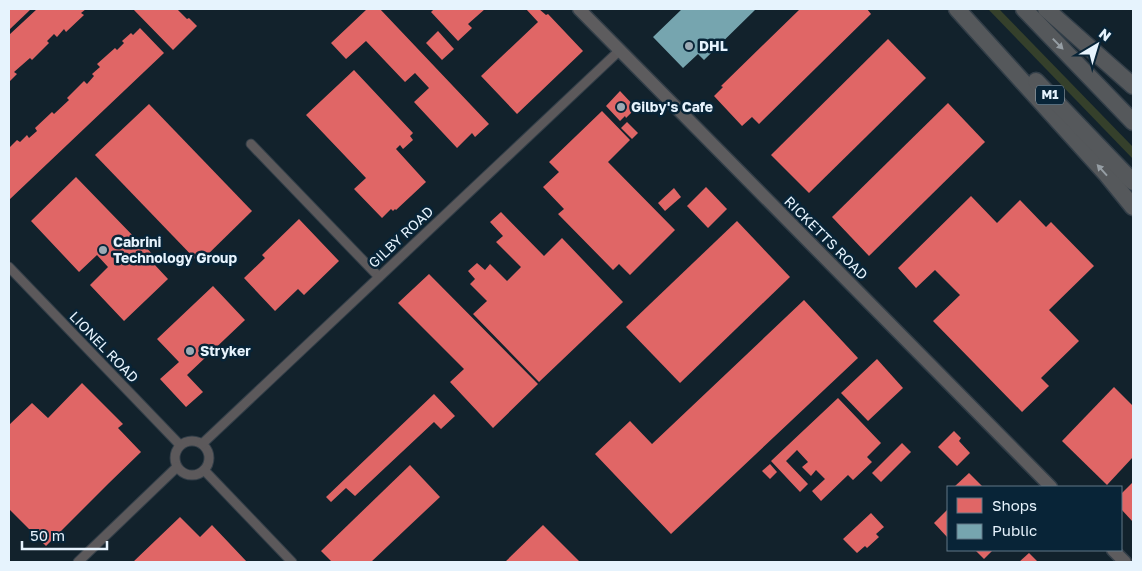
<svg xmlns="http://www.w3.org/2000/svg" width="1142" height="571" viewBox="0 0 1142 571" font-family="'Golos Text',sans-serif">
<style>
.green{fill:#35402b}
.shops{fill:#e06666}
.public{fill:#76a5af}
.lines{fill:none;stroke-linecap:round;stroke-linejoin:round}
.street-casing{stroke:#323e48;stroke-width:11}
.secondary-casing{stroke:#323e48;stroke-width:15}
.highway-casing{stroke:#323e48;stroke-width:19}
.street{stroke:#5c595b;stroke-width:9}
.secondary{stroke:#5d5c5e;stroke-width:12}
.highway{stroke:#55585b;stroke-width:16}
.oneway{fill:#969ea4}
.poi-dot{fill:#9caab4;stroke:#082437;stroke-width:2}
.labels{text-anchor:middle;stroke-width:5;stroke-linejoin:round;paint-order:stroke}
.shield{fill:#082437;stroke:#a3b5c2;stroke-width:1}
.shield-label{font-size:12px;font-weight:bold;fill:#e6f3fd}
.poi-label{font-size:14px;font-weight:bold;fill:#e6f3fd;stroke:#082437;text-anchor:start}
.street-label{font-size:14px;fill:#e6f3fd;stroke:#082437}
</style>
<rect width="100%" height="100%" fill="#12222c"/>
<polygon class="green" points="988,9 999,9 1133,147 1133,159"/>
<g class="shops">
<polygon points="9,9 31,9 9,30"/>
<polygon points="37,9 86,9 81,13 84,15 66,32 64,29 57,37 54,34 47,41 49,43 32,60 30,58 14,72 17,74 9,82 9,35"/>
<polygon points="133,9 177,9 187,19 189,18 197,26 173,50"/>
<polygon points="367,9 380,9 489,124 475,137 472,133 457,148 414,102 429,88 415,73 405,82 366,41 346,59 331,43"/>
<polygon points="434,9 485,9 468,24 472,28 458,41 431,12"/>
<polygon points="526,9 539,9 546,15 548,14 583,51 517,114 481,76 538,22"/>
<polygon points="800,9 867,9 871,14 759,124 752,117 742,126 714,96 723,87 721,86"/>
<polygon points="140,28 164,53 9,200 9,148 17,140 20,142 27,135 29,138 37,131 35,128 52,112 54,114 69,100 67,98 84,81 87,84 94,76 92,74 100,67 97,64 115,48 117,50 124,43 122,41 131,33 133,35"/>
<polygon points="438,31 454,49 442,60 426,43"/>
<polygon points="888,39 926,78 809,193 771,155"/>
<polygon points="354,70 413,133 410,136 413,140 403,149 400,145 396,149 426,182 396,210 395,209 393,211 391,209 382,218 354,189 366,178 306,115"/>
<polygon points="620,91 636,108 626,118 625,116 620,121 606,106"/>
<polygon points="948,103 985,142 869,256 832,217"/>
<polygon points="149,104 252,211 199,263 95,155"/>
<polygon points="602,111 630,140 608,162 675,230 630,275 619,264 613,270 558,214 564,209 543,187 559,172 549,162"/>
<polygon points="627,122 638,133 632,139 621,128"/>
<polygon points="76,177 137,240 133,243 135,244 139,240 158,260 154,264 168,279 124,321 90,285 108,267 97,255 79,272 31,221"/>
<polygon points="706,187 727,209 708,228 687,206"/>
<polygon points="674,188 681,197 665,211 658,203"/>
<polygon points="971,196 997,223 1020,200 1046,227 1051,222 1094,266 1049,310 1079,341 1041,378 1049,386 1022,412 933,321 960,295 935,270 916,288 898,268"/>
<polygon points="501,212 544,256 562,238 623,302 539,382 473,314 487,301 470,284 475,279 468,271 477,263 485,270 490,264 507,281 521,267 496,242 503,236 490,222"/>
<polygon points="299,219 339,261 304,295 298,289 275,311 244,278 265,258 262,255"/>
<polygon points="737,221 790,277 680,383 626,327"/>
<polygon points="429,274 538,384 493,428 450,382 464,369 398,303"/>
<polygon points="213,286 245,320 187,375 203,392 186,407 160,379 179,362 157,339"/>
<polygon points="804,300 858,358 671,534 595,454 630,421 652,444"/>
<polygon points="877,359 903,388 868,421 841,393"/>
<polygon points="82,383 123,424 118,428 141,452 109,483 46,546 9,509 9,425 32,403 48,418"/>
<polygon points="1114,387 1133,406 1133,457 1107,485 1062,441"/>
<polygon points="434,394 455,416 441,429 434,422 355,496 346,488 331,502 326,497"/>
<polygon points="838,398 881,443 867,457 872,462 853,480 848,475 821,501 812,491 825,479 816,470 811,476 802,467 808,462 797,450 786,461 808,484 800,492 771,461"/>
<polygon points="954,431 961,438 959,441 970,453 957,466 938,447"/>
<polygon points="902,443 911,452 881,482 872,473"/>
<polygon points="770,464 777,472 770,479 762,471"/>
<polygon points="410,465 440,497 371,562 332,562 321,551"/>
<polygon points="969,473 983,487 954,487"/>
<polygon points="1133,482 1133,522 1121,509 1121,494"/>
<polygon points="948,509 948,538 934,523"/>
<polygon points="871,513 884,527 876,534 879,537 867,548 865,546 857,553 843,539"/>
<polygon points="180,517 200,537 212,525 247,562 133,562"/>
<polygon points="543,525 580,562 505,562"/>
<polygon points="975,550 993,550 984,559"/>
<polygon points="1029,553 1038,562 1019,562"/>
</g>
<polygon class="public" points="682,9 756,9 704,60 698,54 683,68 653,37"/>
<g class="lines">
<g class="street-casing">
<g id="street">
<polyline points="251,144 379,277"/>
<polyline points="9,267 180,445"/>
<circle cx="192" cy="458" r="17"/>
<polyline points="202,444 620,50"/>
<polyline points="204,470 292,562"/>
<polyline points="78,562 177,467"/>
</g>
</g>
<g class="secondary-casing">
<g id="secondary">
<polyline points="579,9 1051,487"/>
<polyline points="1113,550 1125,562"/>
</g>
</g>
<g class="highway-casing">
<g id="highway">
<polyline points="957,9 1107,175 1133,207"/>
<polyline points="1024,9 1133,122"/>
<polyline points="1046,9 1133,86"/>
<polyline points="1036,81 1133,182"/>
</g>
</g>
<use href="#street" class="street"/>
<use href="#secondary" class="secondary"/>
<use href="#highway" class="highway"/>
</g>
<defs><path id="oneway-solid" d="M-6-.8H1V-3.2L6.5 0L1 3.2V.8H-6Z" transform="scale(1.25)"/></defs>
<g class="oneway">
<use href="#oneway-solid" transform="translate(1058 44) rotate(46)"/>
<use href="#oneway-solid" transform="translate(1102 170) rotate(-132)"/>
</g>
<g class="poi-dot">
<circle cx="689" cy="46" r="5"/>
<circle cx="621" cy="107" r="5"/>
<circle cx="103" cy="250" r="5"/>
<circle cx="190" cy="351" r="5"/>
</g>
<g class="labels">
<rect class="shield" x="1036" y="85.5" width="28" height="19" rx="4"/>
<g class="shield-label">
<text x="1050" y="99">M1</text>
</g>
<g class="poi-label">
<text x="699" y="51">DHL</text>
<text x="631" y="112">Gilby's Cafe</text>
<text x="113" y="247">Cabrini<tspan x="113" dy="16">Technology Group</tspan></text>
<text x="200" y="356">Stryker</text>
</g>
<g class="street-label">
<text transform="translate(401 237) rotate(-43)" y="5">GILBY ROAD</text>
<text transform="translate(826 238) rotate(45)" y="5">RICKETTS ROAD</text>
<text transform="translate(104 347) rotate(46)" y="5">LIONEL ROAD</text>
</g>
</g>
<rect width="1142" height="571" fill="none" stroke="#e6f3fd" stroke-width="20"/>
<rect x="947" y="486" width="175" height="65" fill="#082437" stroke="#617786"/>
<rect x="957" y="498" width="25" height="15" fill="#e06666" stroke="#617786"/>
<text x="992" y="511" font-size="15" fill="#e6f3fd">Shops</text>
<rect x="957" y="524" width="25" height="15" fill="#76a5af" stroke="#617786"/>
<text x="992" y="536" font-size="15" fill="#e6f3fd">Public</text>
<g transform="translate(1097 45) rotate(38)" stroke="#082437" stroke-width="4" paint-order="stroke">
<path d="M0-4L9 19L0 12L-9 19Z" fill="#e6f3fd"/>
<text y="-8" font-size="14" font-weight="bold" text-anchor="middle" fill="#e6f3fd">N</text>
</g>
<path d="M22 541v8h85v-8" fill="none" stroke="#e6f3fd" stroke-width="2.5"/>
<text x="30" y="541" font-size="15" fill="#e6f3fd" stroke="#082437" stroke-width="4" paint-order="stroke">50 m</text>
</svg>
